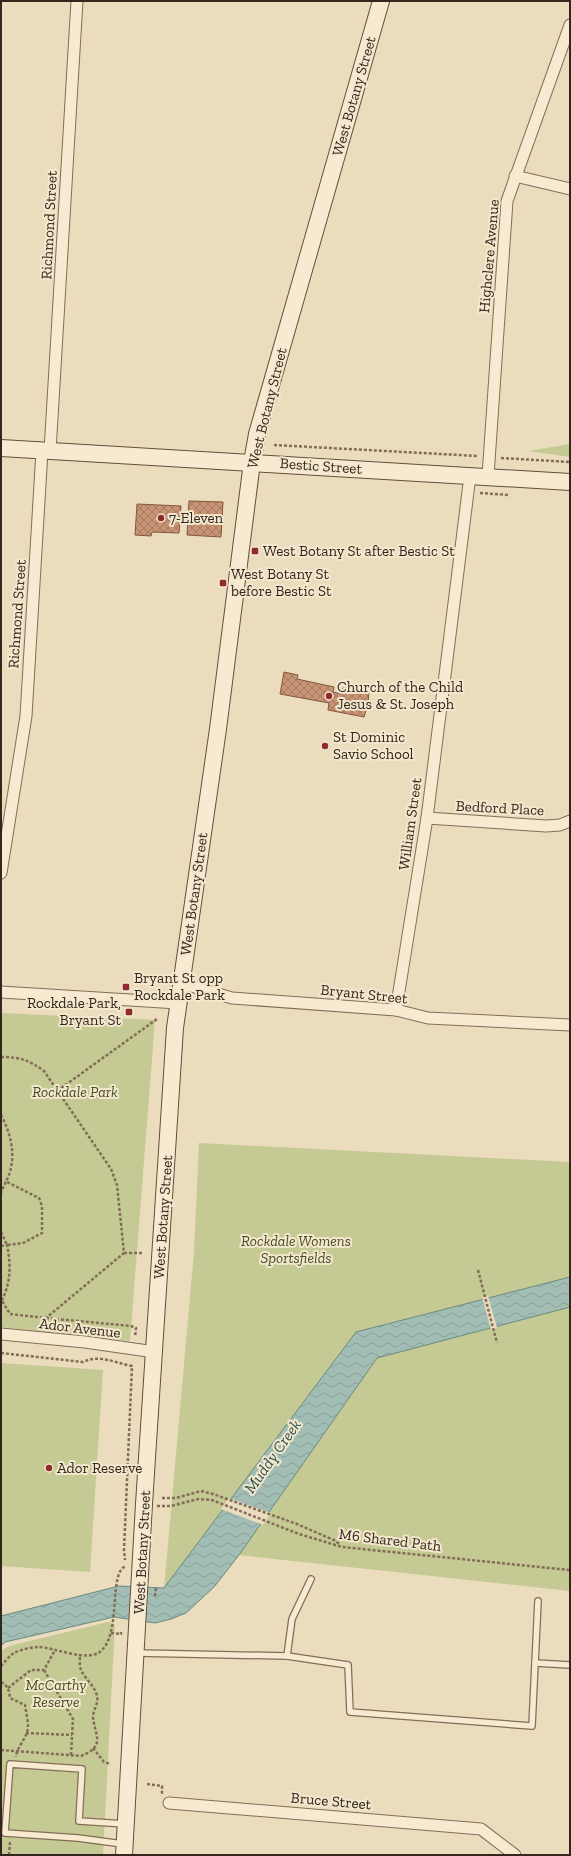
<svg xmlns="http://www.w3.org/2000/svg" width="571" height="1856" viewBox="0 0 571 1856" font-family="'Zilla Slab',serif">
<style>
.park{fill:#c5c993}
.water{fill:url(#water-waves);stroke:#698a81}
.pier{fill:#ebdcbe}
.building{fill:url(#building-cross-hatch);stroke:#81563e}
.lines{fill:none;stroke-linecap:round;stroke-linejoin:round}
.service-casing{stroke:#836d58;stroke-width:8}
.minor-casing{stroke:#836d58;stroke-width:13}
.secondary-casing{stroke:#644e3b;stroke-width:18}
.path{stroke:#836d58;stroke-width:2.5;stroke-dasharray:3 2;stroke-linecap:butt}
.service{stroke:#f7ead0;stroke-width:5.5}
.minor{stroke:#f7ead0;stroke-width:11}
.secondary{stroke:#f7ead0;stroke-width:16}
.poi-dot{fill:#8f2a2f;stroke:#f3e7cd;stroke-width:1.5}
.labels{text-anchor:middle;stroke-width:4;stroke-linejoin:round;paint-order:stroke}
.street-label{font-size:15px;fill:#33261c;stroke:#f3e7cd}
.poi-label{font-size:15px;fill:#33261c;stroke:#f3e7cd;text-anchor:start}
.park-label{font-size:15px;font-style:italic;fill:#454e23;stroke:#f3e7cd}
.water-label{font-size:16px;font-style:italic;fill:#2b524e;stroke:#f3e7cd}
</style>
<defs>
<pattern id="water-waves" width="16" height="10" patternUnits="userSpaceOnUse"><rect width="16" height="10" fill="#a1bdb4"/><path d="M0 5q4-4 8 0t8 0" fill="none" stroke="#8ba29a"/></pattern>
<pattern id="building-cross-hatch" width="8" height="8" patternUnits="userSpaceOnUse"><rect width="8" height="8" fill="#c89475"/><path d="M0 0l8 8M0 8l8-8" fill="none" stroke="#a3795f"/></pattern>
</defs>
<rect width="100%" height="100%" fill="#ebdcbe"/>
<g class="park">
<polygon points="570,444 570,457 529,451"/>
<polygon points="1,1013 155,1020 130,1341 1,1327"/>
<polygon points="199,1143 570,1162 570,1277 356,1332 164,1589 194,1252"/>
<polygon points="570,1307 570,1591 239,1555 377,1358"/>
<polygon points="1,1363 103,1370 90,1572 1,1566"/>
<polygon points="108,1622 115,1624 103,1855 1,1855 1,1651 9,1646"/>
</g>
<polygon class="water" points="570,1277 570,1307 377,1358 239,1555 214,1587 186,1613 171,1619 155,1623 114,1617 5,1642 1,1646 1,1616 119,1586 164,1588 356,1332"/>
<g class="pier">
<polygon points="488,1296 497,1328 491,1330 482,1297"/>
<polygon points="229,1498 271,1513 263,1525 221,1509"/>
</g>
<g class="building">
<polygon points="189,501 223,502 221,537 187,535"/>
<polygon points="137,504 181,506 179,533 152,532 151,536 135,535"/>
<polygon points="284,672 298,675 297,679 334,687 333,692 342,694 343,688 345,688 346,686 369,691 368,704 364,717 328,710 329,703 280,694"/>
</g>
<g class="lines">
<g class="service-casing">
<g id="service">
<polyline points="137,1653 287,1656 348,1665 350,1712 532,1726 538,1601"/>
<polyline points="287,1656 292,1619 311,1579"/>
<polyline points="535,1663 570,1665"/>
<polyline points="123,1844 78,1838 5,1833 10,1764 82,1769 79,1821 125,1824"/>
</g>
</g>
<g class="minor-casing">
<g id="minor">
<polyline points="515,176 570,189"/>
<polyline points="50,451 77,1"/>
<polyline points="488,476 507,201 570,25"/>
<polyline points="427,818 546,826 560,825 570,821"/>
<polyline points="1,873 26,716 42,451"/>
<polyline points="181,983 232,998 396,1010 428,1018 570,1025"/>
<polyline points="1,992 178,1003"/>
<polyline points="396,1010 427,818 470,476"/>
<polyline points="1,1334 85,1342 155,1352"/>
<polyline points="169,1803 481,1829 515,1855"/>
</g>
</g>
<g class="secondary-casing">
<g id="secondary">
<polyline points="1,448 570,482"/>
<polyline points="124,1855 144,1504 175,1028 218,729 252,462 257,434 381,1"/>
</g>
</g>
<g class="path">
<polyline points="274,445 478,456"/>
<polyline points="501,458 570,462"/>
<polyline points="480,493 509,495"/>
<path d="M1,1057C20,1057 29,1060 44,1071L111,1169L117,1185L124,1253L46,1318L10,1314L1,1299"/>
<polyline points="57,1091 157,1019"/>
<path d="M1,1115C9,1130 15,1149 11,1167C10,1176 4,1184 1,1193"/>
<polyline points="1,1232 7,1245 23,1243 42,1233 42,1206 39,1198 5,1181"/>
<path d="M1,1246L7,1245C11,1264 11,1282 2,1300"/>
<polyline points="124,1253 142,1253"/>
<polyline points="478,1270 497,1343"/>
<polyline points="46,1318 131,1326 136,1328 135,1337"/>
<path d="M1,1353L83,1362C100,1354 115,1363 132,1366L124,1550L125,1560"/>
<polyline points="162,1498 176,1498 201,1491 213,1494 297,1524 336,1541 340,1545"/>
<polyline points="157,1506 171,1506 198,1499 212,1500 299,1534 342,1547 570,1570"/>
<polyline points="155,1596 156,1588"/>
<polyline points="111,1633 121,1634 121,1632"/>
<path d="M1,1666C5,1662 9,1656 14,1653C19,1650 32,1647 38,1647C54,1647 88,1663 101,1651C122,1632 108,1572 126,1566"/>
<polyline points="44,1670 73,1719 71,1755"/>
<path d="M1,1682C8,1686 9,1690 10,1698L25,1705C26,1712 28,1720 28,1727C27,1739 17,1746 16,1757"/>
<polyline points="8,1688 31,1670 44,1670 55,1650"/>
<polyline points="26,1733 72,1735"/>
<polyline points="93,1748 104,1762 111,1764"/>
<path d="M1,1750L81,1756C106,1746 95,1736 93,1717C93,1710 99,1703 97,1696C95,1686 85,1679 81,1670C79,1665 80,1659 80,1654"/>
<polyline points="147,1784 162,1786 162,1795"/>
<polyline points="9,1855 10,1842"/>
</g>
<use href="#service" class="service"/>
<use href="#minor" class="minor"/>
<use href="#secondary" class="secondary"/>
</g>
<g class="poi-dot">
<circle cx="161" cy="518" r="4"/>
<rect x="251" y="547" width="8" height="8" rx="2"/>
<rect x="219" y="579" width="8" height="8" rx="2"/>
<circle cx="329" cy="696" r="4"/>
<circle cx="325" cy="746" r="4"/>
<rect x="122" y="983" width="8" height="8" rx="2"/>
<rect x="125" y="1008" width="8" height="8" rx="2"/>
<circle cx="49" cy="1468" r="4"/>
</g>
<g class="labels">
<g class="street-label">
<text transform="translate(354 96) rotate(-74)" y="5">West Botany Street</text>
<text transform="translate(49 225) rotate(-87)" y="5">Richmond Street</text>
<text transform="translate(489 256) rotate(-85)" y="5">Highclere Avenue</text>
<text transform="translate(267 408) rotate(-76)" y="5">West Botany Street</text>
<text transform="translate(321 466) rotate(4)" y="5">Bestic Street</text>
<text transform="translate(17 614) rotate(-86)" y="5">Richmond Street</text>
<text transform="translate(500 808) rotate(3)" y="5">Bedford Place</text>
<text transform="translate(410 824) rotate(-82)" y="5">William Street</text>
<text transform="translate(194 894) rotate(-82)" y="5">West Botany Street</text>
<text transform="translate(364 994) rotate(6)" y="5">Bryant Street</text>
<text transform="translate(163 1217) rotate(-86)" y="5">West Botany Street</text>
<text transform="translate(80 1328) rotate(7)" y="5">Ador Avenue</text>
<text transform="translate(390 1540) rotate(7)" y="5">M6 Shared Path</text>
<text transform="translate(142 1552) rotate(-87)" y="5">West Botany Street</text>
<text transform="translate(331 1801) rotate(5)" y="5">Bruce Street</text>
</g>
<g class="poi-label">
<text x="169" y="523">7-Eleven</text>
<text x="263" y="556">West Botany St after Bestic St</text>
<text x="231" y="579">West Botany St<tspan x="231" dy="17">before Bestic St</tspan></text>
<text x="337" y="692">Church of the Child<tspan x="337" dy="17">Jesus &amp; St. Joseph</tspan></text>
<text x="333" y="742">St Dominic<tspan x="333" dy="17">Savio School</tspan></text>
<text x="134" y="983">Bryant St opp<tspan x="134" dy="17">Rockdale Park</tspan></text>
<text x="121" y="1008" text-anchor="end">Rockdale Park,<tspan x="121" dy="17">Bryant St</tspan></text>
<text x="57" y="1473">Ador Reserve</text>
</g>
<g class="park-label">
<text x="75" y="1097">Rockdale Park</text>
<text x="296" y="1246">Rockdale Womens<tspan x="296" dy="17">Sportsfields</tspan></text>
<text x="56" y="1690">McCarthy<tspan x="56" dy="17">Reserve</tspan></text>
</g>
<g class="water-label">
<text transform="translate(272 1456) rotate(-55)" y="6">Muddy Creek</text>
</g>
</g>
<rect width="571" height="1856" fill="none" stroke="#33261c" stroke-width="4"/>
</svg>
